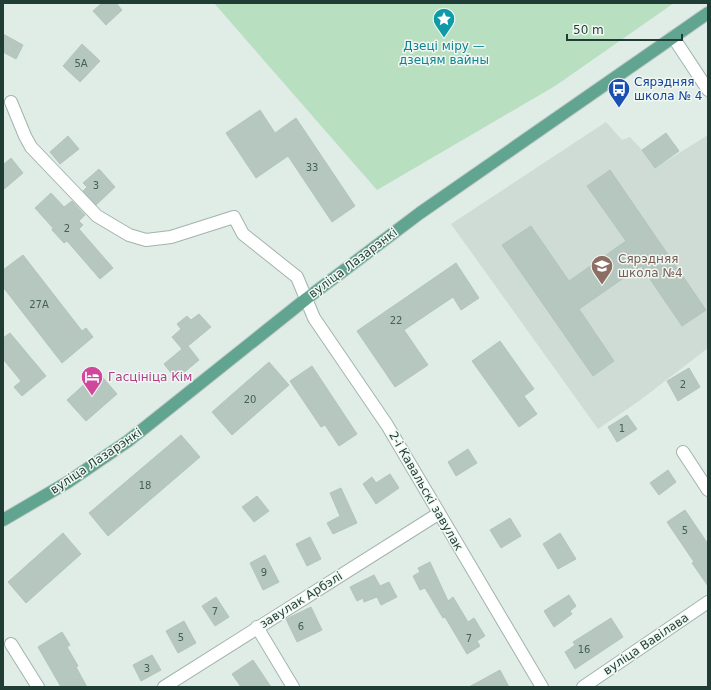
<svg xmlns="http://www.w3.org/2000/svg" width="711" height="690" viewBox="0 0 711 690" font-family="'DejaVu Sans',sans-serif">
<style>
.built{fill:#cedcd5}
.green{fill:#b7dfc0}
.building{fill:#b5c7bf;stroke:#b2c6bd}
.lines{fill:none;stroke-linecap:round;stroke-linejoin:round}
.minor-casing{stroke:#a2b4ad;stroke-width:14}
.major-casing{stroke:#c0c9c6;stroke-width:14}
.minor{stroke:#fff;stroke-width:12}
.major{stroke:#61a591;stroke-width:12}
.labels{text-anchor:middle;stroke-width:3;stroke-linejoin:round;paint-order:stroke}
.number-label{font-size:10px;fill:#446057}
.culture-label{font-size:12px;fill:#0d838f;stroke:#f0f8f4}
.transit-label{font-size:12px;fill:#164399;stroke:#f0f8f4;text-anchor:start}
.education-label{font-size:12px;fill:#785e54;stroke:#f0f8f4;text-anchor:start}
.street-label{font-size:12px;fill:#1f3d34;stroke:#f0f8f4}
.hotel-label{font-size:12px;fill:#b23c85;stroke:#f0f8f4;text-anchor:start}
</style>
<rect width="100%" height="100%" fill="#e0ece6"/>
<polygon class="built" points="606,122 622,140 630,137 642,150 655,168 708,135 708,348 639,401 598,429 451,224"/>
<polygon class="green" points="214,3 674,3 555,86 377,190"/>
<g class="building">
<polygon points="102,3 116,3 122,10 106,25 93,11"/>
<polygon points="3,34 23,45 16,59 3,52"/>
<polygon points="82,44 100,61 80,82 63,66"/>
<polygon points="260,110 275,133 296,118 355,206 332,222 288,156 256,178 226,133"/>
<polygon points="666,133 679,151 655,168 642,150"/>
<polygon points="68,136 79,149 60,164 50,152"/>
<polygon points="11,158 23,173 3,190 3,165"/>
<polygon points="99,169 115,187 96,205 83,191 87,187 83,183"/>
<polygon points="610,170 706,310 682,326 641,266 579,309 614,361 593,376 502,245 531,226 569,281 626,241 587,186"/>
<polygon points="51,193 64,207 72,201 85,215 79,221 83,225 79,229 113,268 100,279 67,241 64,243 52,230 53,228 35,208"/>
<polygon points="23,255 82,331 86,328 93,337 62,363 3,287 3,270"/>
<polygon points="456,263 479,298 461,310 453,297 404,330 428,365 395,387 357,331"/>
<polygon points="199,314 211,327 188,346 199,360 176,379 164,364 182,349 172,337 181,329 177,324 187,316 191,320"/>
<polygon points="10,333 46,376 22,396 14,387 21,381 3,359 3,338"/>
<polygon points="500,341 534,389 524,396 537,414 519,427 472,361"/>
<polygon points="269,362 289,385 232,435 212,412"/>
<polygon points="312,366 357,434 339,446 325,425 321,427 290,381"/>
<polygon points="689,368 700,387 678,401 667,381"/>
<polygon points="98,372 117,394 86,421 67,400"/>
<polygon points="627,415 637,429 617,442 608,427"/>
<polygon points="181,435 200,457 108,536 89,513"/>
<polygon points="468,449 477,463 456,476 448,462"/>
<polygon points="668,470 676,482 659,495 650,483"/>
<polygon points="390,474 399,488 376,504 363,484 372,477 376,483"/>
<polygon points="341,488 357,523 333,534 327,523 340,516 330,493"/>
<polygon points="257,496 269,511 254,522 242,507"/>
<polygon points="685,510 708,544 708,586 692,563 694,562 667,522"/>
<polygon points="510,518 521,536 501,548 490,530"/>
<polygon points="63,533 81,554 26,603 8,582"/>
<polygon points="560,533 576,559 558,569 543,544"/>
<polygon points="310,537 321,559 307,566 296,544"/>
<polygon points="265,555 279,582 263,590 250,563"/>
<polygon points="430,562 448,601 453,597 468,622 474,618 485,636 477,641 480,646 467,654 445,617 443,618 425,588 420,590 413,576 420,572 418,568"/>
<polygon points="374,575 380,586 389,582 397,597 381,605 377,597 364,602 363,598 357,601 350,587"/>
<polygon points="569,595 576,606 570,611 572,614 554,627 544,611"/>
<polygon points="216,597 229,617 215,626 202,606"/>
<polygon points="311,607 322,630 297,642 286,619"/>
<polygon points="611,618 623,637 575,669 565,652 575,645 573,642"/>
<polygon points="184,621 196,643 178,653 166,631"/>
<polygon points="62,632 70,645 67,647 78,666 76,667 87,687 61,687 38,647"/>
<polygon points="152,655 161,670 141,681 133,665"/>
<polygon points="253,660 271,687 241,687 232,674"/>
<polygon points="500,670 509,687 469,687"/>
</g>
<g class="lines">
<g class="minor-casing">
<g id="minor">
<polyline points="673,37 708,90"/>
<polyline points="11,102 25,136 31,147 97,216 129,235 146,240 171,237 234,217 243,234 297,277 314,318 387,425 542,687"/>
<polyline points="683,452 708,490"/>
<polyline points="257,627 293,687"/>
<polyline points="11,644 38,687"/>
<polyline points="164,687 438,514"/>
<polyline points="583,687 708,602"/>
</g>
</g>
<g class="major-casing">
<polyline id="major" points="3,520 68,482 128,441 306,299 420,213 708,13"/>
</g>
<use href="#minor" class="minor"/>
<use href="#major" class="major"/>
</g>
<defs>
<g id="sight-pin" transform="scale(1.15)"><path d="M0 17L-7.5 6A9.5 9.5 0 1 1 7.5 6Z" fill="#0f9aa8" stroke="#f0f8f4"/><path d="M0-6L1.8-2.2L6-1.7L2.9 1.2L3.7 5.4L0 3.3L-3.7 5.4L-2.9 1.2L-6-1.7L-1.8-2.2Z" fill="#fff"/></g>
<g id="bus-pin" transform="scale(1.15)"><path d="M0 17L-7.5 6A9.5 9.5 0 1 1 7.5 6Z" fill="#1a4fb4" stroke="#f0f8f4"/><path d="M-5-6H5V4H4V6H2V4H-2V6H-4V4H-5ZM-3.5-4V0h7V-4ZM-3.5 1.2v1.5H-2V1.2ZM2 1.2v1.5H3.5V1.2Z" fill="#fff"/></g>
<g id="school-pin" transform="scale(1.15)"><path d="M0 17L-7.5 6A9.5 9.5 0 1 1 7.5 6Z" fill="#8d6e63" stroke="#f0f8f4"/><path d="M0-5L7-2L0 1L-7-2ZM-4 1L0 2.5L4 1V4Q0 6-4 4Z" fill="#fff"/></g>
<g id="hotel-pin" transform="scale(1.15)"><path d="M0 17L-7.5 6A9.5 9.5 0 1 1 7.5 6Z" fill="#d1479c" stroke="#f0f8f4"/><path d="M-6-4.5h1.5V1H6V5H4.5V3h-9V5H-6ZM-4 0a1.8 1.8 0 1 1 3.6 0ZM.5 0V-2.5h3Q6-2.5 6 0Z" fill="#fff"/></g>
</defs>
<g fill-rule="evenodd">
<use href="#sight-pin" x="444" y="19"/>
<use href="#bus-pin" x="619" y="89"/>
<use href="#school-pin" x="602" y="266"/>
<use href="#hotel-pin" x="92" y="377"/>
</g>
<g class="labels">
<g class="number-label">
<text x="81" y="67">5А</text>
<text x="312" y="171">33</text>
<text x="96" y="189">3</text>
<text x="67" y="232">2</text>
<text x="39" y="308">27А</text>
<text x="396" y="324">22</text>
<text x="683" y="388">2</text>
<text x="250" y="403">20</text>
<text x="622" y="432">1</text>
<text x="145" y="489">18</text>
<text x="685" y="534">5</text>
<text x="264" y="576">9</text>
<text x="215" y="615">7</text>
<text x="301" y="630">6</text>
<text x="181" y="641">5</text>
<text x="469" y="642">7</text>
<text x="584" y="653">16</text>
<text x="147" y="672">3</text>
</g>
<g class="culture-label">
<text x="444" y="50">Дзеці міру —<tspan x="444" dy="14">дзецям вайны</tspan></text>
</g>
<g class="transit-label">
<text x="634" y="86">Сярэдняя<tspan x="634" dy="14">школа № 4</tspan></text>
</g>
<g class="education-label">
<text x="618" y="263">Сярэдняя<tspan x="618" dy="14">школа №4</tspan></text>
</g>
<g class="street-label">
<text transform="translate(353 263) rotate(-37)" y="4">вуліца Лазарэнкі</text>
<text transform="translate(96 461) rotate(-34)" y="4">вуліца Лазарэнкі</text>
<text transform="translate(426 491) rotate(60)" y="4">2-і Кавальскі завулак</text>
<text transform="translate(301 600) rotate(-32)" y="4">завулак Арбэлі</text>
<text transform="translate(646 644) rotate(-34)" y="4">вуліца Вавілава</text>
</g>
<g class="hotel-label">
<text x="108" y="381">Гасцініца Кім</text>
</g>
</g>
<rect width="711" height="690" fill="none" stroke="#1f3d34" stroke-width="8"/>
<path d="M567 34v6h115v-6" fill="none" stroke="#1f3d34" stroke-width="2"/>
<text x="573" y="34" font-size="12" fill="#1f3d34" stroke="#f0f8f4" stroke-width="3" paint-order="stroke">50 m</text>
</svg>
